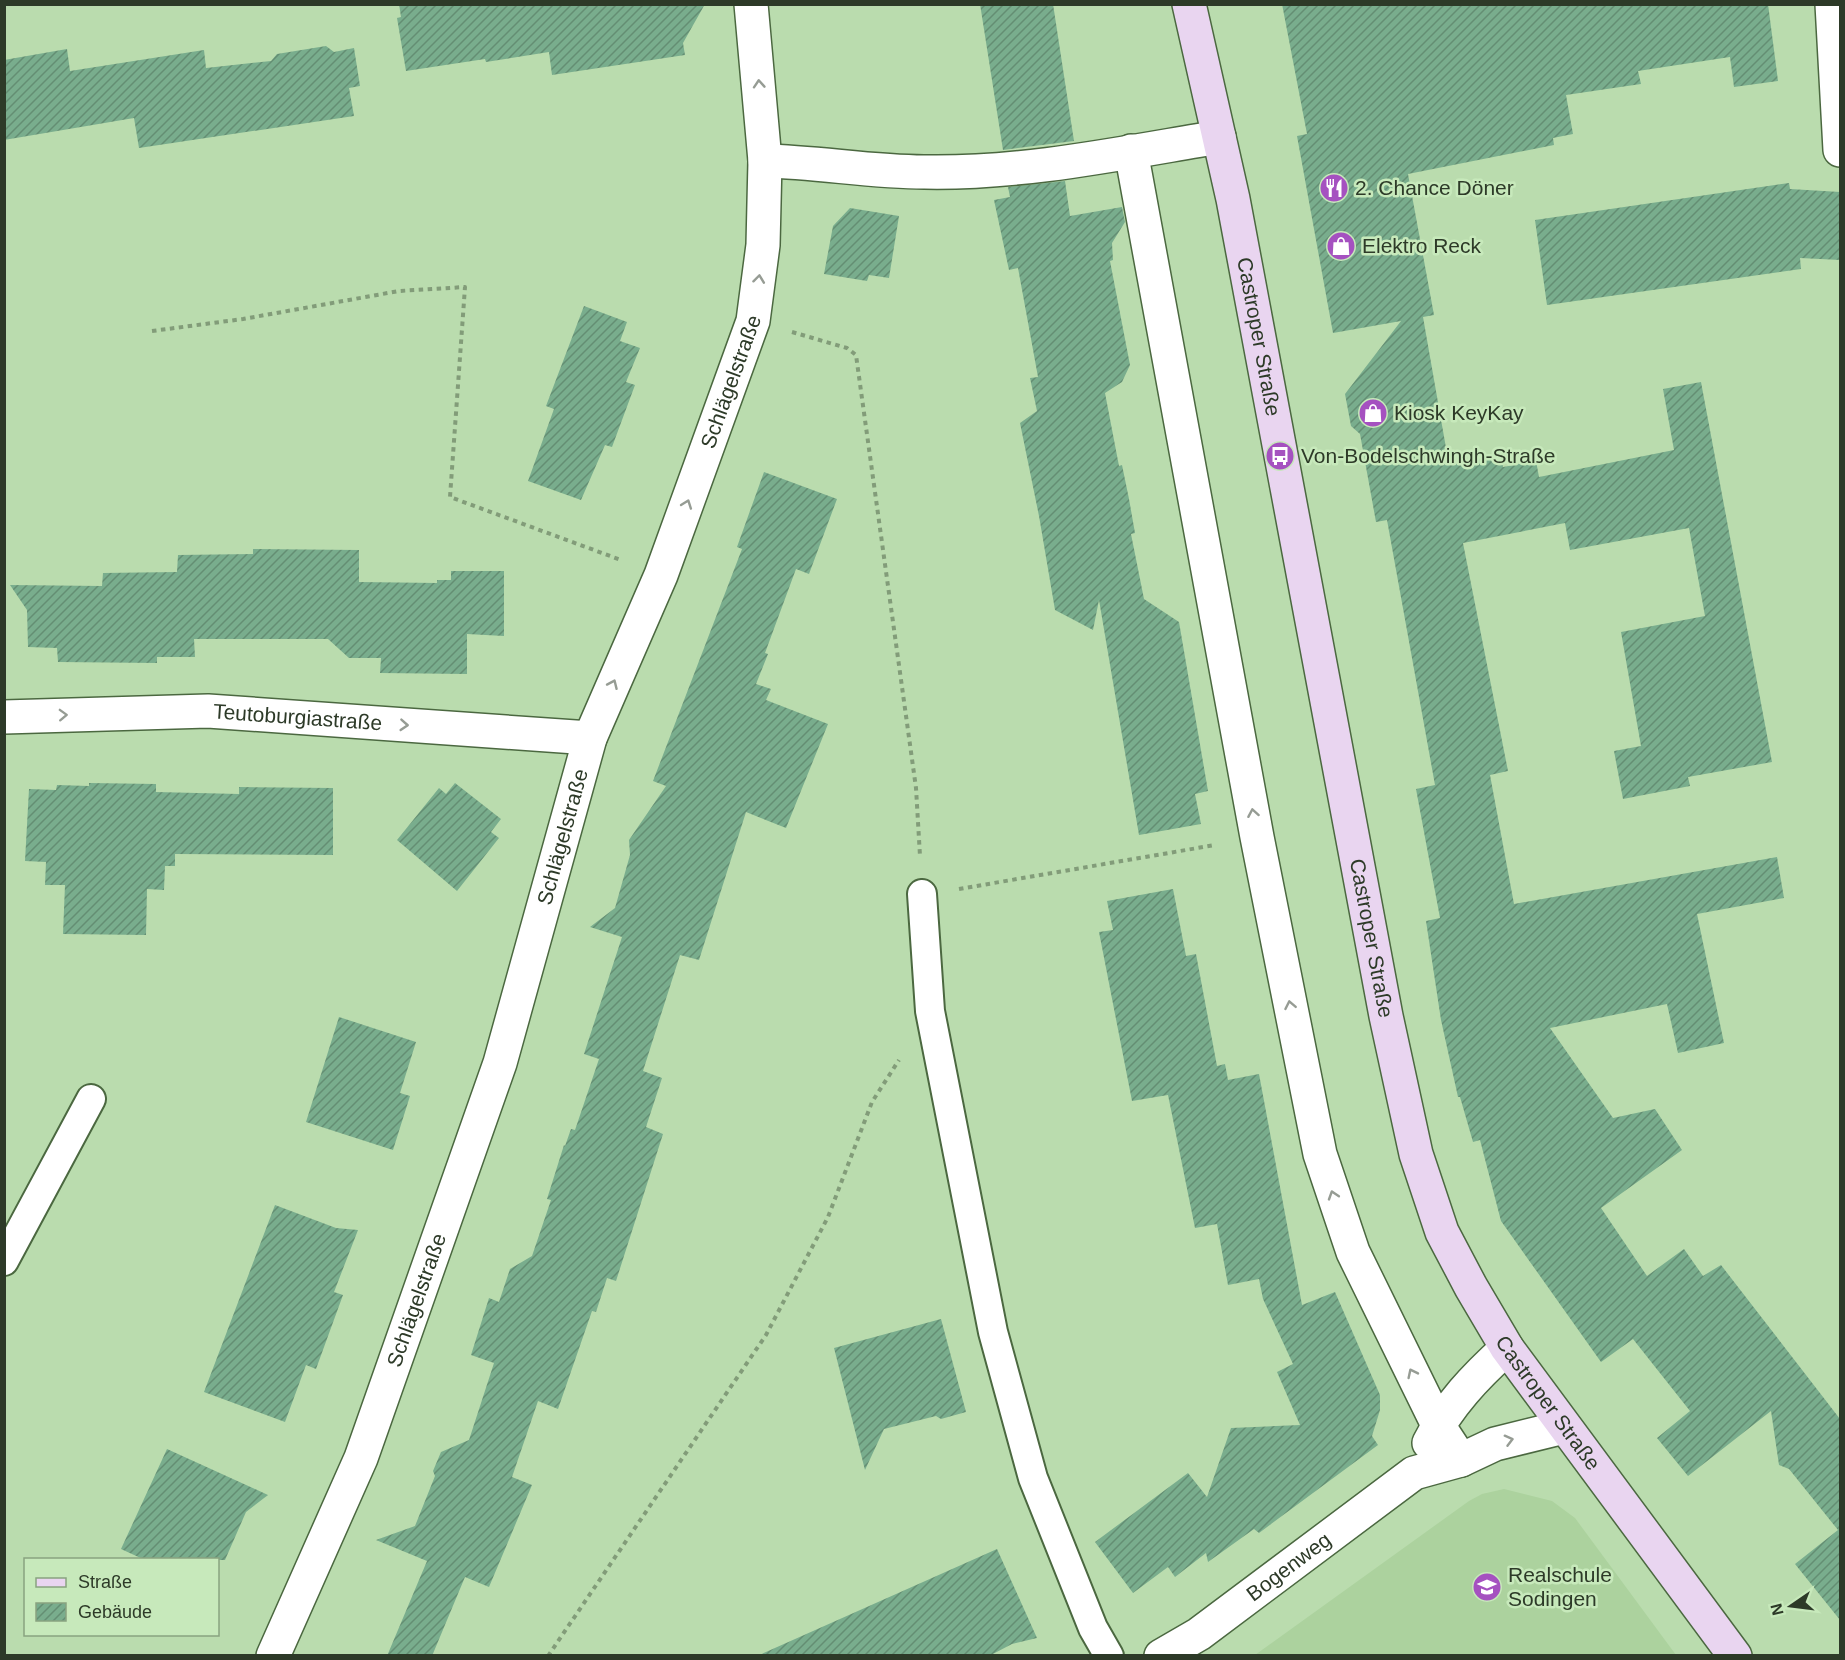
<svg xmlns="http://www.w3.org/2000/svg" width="1845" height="1660" viewBox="0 0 1845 1660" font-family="Arial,sans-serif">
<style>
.built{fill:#acd29e}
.building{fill:url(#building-hatch)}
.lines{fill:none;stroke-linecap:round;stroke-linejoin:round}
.service-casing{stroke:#4b6840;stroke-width:32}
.minor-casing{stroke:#4b6840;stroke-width:36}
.secondary-casing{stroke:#4b6840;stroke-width:36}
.path{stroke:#829c79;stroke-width:4;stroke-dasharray:4.5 4.5;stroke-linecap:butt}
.service{stroke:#fff;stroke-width:28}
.minor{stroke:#fff;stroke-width:33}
.secondary{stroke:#e9d5f0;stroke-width:33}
.oneway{stroke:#969c94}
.labels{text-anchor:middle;stroke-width:5;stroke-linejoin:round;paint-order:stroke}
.poi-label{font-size:21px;fill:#2d3a28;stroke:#c7e9bb;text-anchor:start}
.street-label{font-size:21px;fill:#2d3a28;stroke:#c7e9bb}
</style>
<defs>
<pattern id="building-hatch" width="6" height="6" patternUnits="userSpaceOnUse" patternTransform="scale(1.5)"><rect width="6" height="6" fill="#79ad8d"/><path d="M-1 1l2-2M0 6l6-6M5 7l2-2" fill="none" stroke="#648e73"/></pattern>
</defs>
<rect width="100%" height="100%" fill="#badcae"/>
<polygon class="built" points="1504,1489 1552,1501 1575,1518 1676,1655 1255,1655 1469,1501 1482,1494"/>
<g class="building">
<polygon points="399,4 705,4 683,43 685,55 552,75 549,52 486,62 485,59 406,71 397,18 401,17"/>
<polygon points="980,4 1053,4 1074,141 1003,150"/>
<polygon points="1282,4 1768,4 1778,81 1734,87 1730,57 1638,71 1641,84 1566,95 1573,134 1553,138 1554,145 1408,174 1434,315 1423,317 1449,465 1501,455 1503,467 1536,461 1539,477 1674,450 1663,389 1701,382 1772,762 1688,777 1690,786 1623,799 1614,751 1641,746 1621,632 1705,616 1689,528 1570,550 1565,523 1463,543 1508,771 1490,775 1514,904 1777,857 1784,898 1697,914 1724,1043 1678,1053 1667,1004 1550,1028 1613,1118 1655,1109 1682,1150 1601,1208 1647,1276 1684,1249 1703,1276 1721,1265 1840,1419 1840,1620 1795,1564 1838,1530 1789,1469 1779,1465 1771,1411 1688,1476 1657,1438 1690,1411 1633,1339 1601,1362 1501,1221 1480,1140 1473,1142 1460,1097 1458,1097 1441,1020 1426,921 1440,918 1416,789 1435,785 1387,520 1376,522 1360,434 1351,426 1345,394 1401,321 1333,333 1297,136 1307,134"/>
<polygon points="326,46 334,52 354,48 360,86 349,88 354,116 139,148 134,118 4,140 4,60 67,49 70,71 204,50 206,68 271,61 277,54"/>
<polygon points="1065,181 1070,216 1122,207 1125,222 1112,243 1113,260 1110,261 1130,365 1122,382 1105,393 1119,466 1122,465 1129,499 1135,533 1131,534 1144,599 1179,622 1208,791 1195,794 1201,824 1139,835 1099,600 1093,630 1055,610 1039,516 1020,423 1037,411 1030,378 1038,377 1018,268 1009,270 994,200 1010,197 1008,187"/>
<polygon points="1789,183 1790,189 1840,192 1840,260 1800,258 1801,269 1547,305 1535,220"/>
<polygon points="850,208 899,216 889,278 869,275 867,281 824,274 833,226"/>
<polygon points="584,306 627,322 620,341 640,348 626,382 635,385 612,447 605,445 581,500 528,481 554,409 546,406"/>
<polygon points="764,472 837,499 809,574 796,569 765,653 768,654 756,684 771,689 766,700 828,724 786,828 746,812 699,960 680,955 643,1071 662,1078 646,1127 663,1134 616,1281 607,1278 596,1312 592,1311 558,1409 538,1401 512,1477 532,1485 489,1587 465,1577 432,1656 387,1656 427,1561 376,1540 415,1526 435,1476 433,1471 441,1452 469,1440 494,1363 471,1355 489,1298 499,1302 510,1269 532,1256 551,1200 547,1199 564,1145 565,1146 571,1129 575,1130 599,1059 584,1054 622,937 590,927 615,908 630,855 629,840 666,786 653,781 742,549 737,547"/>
<polygon points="253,549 359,550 359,582 437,583 437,580 451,580 451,571 504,571 504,636 467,634 467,674 380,673 381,658 349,658 328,639 194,639 195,657 157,657 157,663 58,662 57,648 28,647 27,610 10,585 102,586 103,573 177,572 178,555 253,554"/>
<polygon points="89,783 156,784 156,792 239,794 239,787 333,788 333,855 175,854 175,866 165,866 164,890 147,889 146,935 63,934 65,885 45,885 46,862 25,861 29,789 56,790 57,785 89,786"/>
<polygon points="455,783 501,819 491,832 499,838 457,891 397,840 439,788 446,794"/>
<polygon points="1173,889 1186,956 1196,954 1217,1066 1225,1064 1228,1080 1259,1074 1302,1305 1335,1292 1380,1395 1380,1410 1372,1436 1378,1445 1259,1533 1254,1529 1208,1562 1206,1553 1175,1577 1168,1567 1133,1593 1095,1542 1188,1473 1207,1497 1231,1428 1300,1425 1277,1372 1293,1364 1263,1299 1259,1279 1228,1285 1217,1224 1195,1228 1168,1095 1132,1101 1099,932 1113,930 1107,901"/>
<polygon points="339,1017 416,1042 400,1093 410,1096 393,1150 306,1122"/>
<polygon points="275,1205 336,1228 358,1230 334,1292 343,1295 316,1369 306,1365 285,1422 204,1392"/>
<polygon points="941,1319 966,1412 941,1419 936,1416 884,1429 865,1470 834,1348"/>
<polygon points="167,1449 268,1495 246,1512 225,1560 145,1560 121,1549"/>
<polygon points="997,1549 1037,1638 1012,1644 989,1656 757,1656"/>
</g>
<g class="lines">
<g class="service-casing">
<g id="service">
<polyline points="922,894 930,1011 993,1332 1033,1478 1093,1628 1109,1656"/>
<polyline points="4,1261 91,1099"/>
</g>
</g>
<g class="minor-casing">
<g id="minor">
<polyline points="1832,4 1840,150"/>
<polyline points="1131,151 1257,837 1320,1154 1353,1252 1438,1425 1461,1460"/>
<path d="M765,161C818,162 871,172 924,172C1023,174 1122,153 1219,137"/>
<path id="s1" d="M4,717L208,711L590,738"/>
<path d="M1429,1443C1448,1405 1476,1376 1507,1348"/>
<path id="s2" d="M273,1656L361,1458L500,1063L590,738L661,575L753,321L763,245L765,161L751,4"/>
<path id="s3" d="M1161,1656L1199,1634L1414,1473L1461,1460L1495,1444L1564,1427"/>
</g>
</g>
<g class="secondary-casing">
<g id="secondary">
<path id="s4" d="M1189,4L1233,199L1386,1016L1416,1154L1442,1232L1471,1287L1507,1348L1735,1656"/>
</g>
</g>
<g class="path">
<polyline points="152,331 243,319 399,291 465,287 450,497 621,560"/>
<polyline points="792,332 847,348 856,355 916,788 920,856"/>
<polyline points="959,889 1215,845"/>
<polyline points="548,1656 766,1335 828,1217 872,1102 899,1060"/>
</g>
<use href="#service" class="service"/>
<use href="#minor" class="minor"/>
<use href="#secondary" class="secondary"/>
</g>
<defs><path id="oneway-chevron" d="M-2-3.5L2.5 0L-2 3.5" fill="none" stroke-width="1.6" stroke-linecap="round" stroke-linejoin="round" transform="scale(1.5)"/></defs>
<g class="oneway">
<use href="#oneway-chevron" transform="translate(759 84) rotate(-94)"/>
<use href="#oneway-chevron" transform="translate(759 279) rotate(-83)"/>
<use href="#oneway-chevron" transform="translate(687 504) rotate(-70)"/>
<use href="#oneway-chevron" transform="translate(613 684) rotate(-66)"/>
<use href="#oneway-chevron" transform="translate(63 715) rotate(-2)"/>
<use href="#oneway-chevron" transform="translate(404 725) rotate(4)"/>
<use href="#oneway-chevron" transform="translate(1253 813) rotate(-100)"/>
<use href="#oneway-chevron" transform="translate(1290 1005) rotate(-101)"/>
<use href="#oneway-chevron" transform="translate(1333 1195) rotate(-108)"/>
<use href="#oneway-chevron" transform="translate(1412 1373) rotate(-116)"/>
<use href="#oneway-chevron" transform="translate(1509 1440) rotate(-15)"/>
</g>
<defs>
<g id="restaurant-disc" transform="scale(1.5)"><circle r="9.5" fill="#a551c0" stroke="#c7e9bb"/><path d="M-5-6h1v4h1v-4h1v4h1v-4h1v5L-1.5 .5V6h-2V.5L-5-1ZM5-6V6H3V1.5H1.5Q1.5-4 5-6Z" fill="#fff"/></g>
<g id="shop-disc" transform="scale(1.5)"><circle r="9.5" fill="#a551c0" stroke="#c7e9bb"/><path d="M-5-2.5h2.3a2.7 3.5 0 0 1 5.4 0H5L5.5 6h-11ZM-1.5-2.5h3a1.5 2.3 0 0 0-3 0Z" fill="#fff"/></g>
<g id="bus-disc" transform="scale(1.5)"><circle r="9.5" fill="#a551c0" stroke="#c7e9bb"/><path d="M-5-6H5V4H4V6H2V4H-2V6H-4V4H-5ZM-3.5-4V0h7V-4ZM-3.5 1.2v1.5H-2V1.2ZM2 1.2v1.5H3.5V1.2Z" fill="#fff"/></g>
<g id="school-disc" transform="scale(1.5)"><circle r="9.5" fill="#a551c0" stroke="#c7e9bb"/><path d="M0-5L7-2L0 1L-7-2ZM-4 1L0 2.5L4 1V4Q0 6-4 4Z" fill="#fff"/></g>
</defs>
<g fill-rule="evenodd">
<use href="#restaurant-disc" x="1334" y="188"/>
<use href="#shop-disc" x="1341" y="246"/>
<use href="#shop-disc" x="1373" y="413"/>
<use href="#bus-disc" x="1280" y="456"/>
<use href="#school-disc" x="1487" y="1587"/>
</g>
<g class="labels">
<g class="poi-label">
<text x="1355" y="195">2. Chance Döner</text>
<text x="1362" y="253">Elektro Reck</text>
<text x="1394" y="420">Kiosk KeyKay</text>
<text x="1301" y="463">Von-Bodelschwingh-Straße</text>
<text x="1508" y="1582">Realschule<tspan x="1508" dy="24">Sodingen</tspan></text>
</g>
<g class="street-label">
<text dy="7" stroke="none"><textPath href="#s4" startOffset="340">Castroper Straße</textPath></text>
<text dy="7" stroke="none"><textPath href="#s2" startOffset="1356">Schlägelstraße</textPath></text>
<text dy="7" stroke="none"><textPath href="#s1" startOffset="294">Teutoburgiastraße</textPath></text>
<text dy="7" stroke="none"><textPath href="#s2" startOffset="870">Schlägelstraße</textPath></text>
<text dy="7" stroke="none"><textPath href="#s4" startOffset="952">Castroper Straße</textPath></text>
<text dy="7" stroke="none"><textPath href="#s2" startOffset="384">Schlägelstraße</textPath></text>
<text dy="7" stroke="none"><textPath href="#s4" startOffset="1456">Castroper Straße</textPath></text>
<text dy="7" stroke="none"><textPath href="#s3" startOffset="156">Bogenweg</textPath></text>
</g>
</g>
<rect width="1845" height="1660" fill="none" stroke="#2d3a28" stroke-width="12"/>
<rect x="24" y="1558" width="195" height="78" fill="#c7e9bb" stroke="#89a380" stroke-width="1.5"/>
<rect x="36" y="1578" width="30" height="9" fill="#e9d5f0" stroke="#89a380" stroke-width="1.5"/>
<text x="78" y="1588" font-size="18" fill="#2d3a28">Straße</text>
<rect x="36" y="1603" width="30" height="18" fill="url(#building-hatch)" stroke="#89a380" stroke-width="1.5"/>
<text x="78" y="1618" font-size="18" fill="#2d3a28">Gebäude</text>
<g transform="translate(1791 1606) rotate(256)" stroke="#c7e9bb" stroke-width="4.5" paint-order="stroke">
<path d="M0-4.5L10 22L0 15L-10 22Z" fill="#2d3a28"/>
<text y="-9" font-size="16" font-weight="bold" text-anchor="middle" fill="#2d3a28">N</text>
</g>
</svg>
